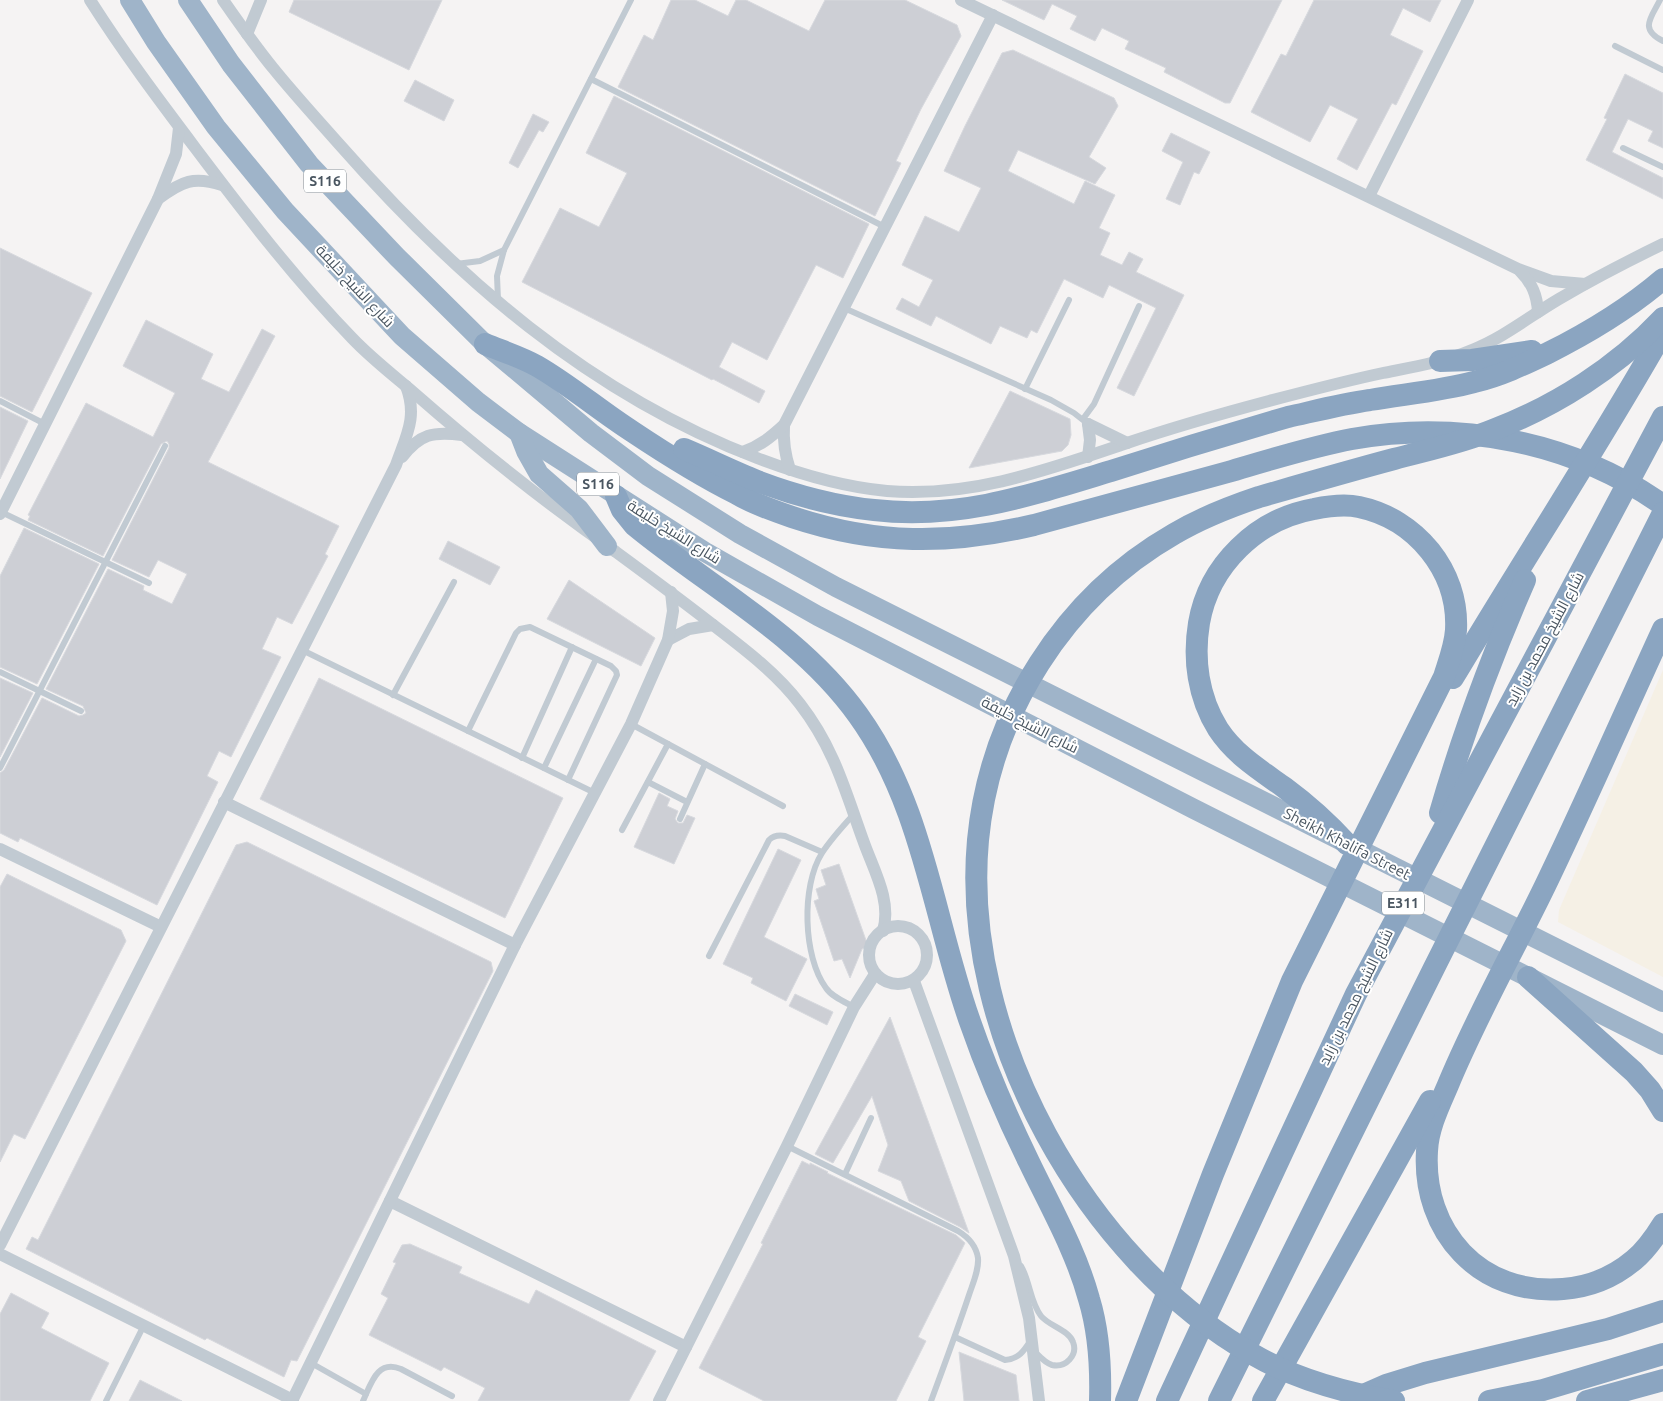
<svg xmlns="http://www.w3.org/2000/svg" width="1663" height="1401" viewBox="0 0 1663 1401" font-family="Ubuntu,Cairo,sans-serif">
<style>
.sand{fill:#f5f0e5}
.building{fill:#cdcfd5;stroke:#d7d9de}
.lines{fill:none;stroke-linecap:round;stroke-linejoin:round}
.service{stroke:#c1cad2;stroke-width:6}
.minor{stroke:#c1cad2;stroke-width:12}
.trunk{stroke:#9fb4c9;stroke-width:20}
.motorway{stroke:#8ba5c1;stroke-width:22}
.labels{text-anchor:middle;stroke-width:4;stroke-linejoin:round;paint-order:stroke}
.shield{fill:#fff;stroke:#808990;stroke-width:1}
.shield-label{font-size:14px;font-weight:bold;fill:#4a5661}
.street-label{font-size:15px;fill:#4a5661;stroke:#fff}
</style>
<rect width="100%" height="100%" fill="#f5f3f3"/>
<polygon class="sand" points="1663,670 1663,977 1558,922 1559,910"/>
<g class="building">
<polygon points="294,0 442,0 409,70 289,12"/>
<polygon points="671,0 695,0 728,16 736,0 746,0 809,31 825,0 905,0 957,25 961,36 921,109 896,161 901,163 875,216 618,87 644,35 653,40"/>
<polygon points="1002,0 1282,0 1230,103 1225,103 1164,72 1166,68 1125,49 1129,41 1102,28 1095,41 1070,29 1077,16 1052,4 1044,20"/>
<polygon points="1314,0 1441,0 1430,22 1403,8 1390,35 1423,51 1396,105 1392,103 1357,170 1337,159 1358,119 1330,105 1310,142 1251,112 1281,54 1286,56"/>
<polygon points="1013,50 1114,98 1118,106 1089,157 1106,168 1095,184 1018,150 1008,171 1074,204 1085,181 1115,195 1099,228 1110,233 1100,255 1122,265 1129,252 1143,259 1136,272 1184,295 1134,396 1117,388 1156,308 1109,285 1103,298 1064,279 1037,333 1031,330 1027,338 1000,326 991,344 936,316 931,326 896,309 902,298 919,307 933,280 902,265 925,216 959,232 981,188 944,171 965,126 1002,53"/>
<polygon points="1625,74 1663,93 1663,148 1648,141 1653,131 1628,119 1612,152 1663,178 1663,199 1586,160 1607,119 1604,118"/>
<polygon points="415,80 454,100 444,121 404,101"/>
<polygon points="614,96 869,224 843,278 816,265 767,360 732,342 719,367 765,391 759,403 713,379 712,380 522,282 560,208 599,227 627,173 586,153"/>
<polygon points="533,114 549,122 543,132 539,130 518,168 509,163"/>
<polygon points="1171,133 1210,152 1199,174 1194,172 1180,205 1166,199 1183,162 1162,151"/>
<polygon points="0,248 92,293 32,412 0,396"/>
<polygon points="146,320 213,354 201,379 229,392 262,329 275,336 208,462 339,526 325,554 328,556 292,624 277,617 262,649 281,657 231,757 219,751 207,776 218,782 157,905 20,838 18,842 0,833 0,773 4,770 42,698 79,716 83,715 86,713 83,706 46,689 108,569 144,586 143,590 172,604 187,574 158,560 149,577 112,560 169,448 169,444 167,441 161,444 103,556 28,520 30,516 28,515 86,403 153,437 175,393 123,366"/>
<polygon points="1010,391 1070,419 1071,435 1068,445 1062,451 969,468"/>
<polygon points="0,407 28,421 0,479"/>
<polygon points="24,528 99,564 37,684 0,667 0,576"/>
<polygon points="448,541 500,567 490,585 439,559"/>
<polygon points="569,580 655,638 641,666 547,619"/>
<polygon points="0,678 33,693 0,757"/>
<polygon points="319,678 563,798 505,918 260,799"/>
<polygon points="659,793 670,799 667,806 678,811 675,819 678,823 683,823 687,815 695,818 674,864 634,847"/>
<polygon points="247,842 491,962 493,971 297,1361 291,1360 284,1377 207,1338 205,1340 26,1249 32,1237 38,1240 236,845"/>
<polygon points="778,849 801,860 764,937 807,959 786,1001 751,983 753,978 723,964"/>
<polygon points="839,864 868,946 862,949 850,978 842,959 834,961 814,901 819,899 816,889 826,885 821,870"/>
<polygon points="7,874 121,930 126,941 25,1139 14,1134 0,1162 0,887"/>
<polygon points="795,994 833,1012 827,1025 789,1006"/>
<polygon points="890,1017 969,1233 960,1227 909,1201 901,1181 878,1171 888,1145 872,1096 833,1163 815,1154"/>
<polygon points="802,1161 810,1165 810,1163 828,1172 827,1173 956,1235 965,1243 918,1337 926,1341 896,1401 764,1401 699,1368 763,1244 761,1243"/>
<polygon points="410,1244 462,1267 459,1273 529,1304 536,1290 656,1351 629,1401 478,1401 485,1388 444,1367 441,1371 369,1335 388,1298 381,1294 396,1263 393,1262 402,1245"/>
<polygon points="11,1293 49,1313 41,1328 109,1363 90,1401 0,1401 0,1314"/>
<polygon points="959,1352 1016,1375 1019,1401 964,1401"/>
<polygon points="140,1380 182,1401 129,1401"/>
</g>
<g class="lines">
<g class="service">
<path d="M1660,0C1651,18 1639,29 1663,41"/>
<polyline points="1615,46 1663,70"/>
<polyline points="591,79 885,227"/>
<polyline points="1623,148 1663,167"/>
<polyline points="456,264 480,261 504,250"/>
<polyline points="498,300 497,276 504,250 631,0"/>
<polyline points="844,308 1051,400 1074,413 1088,424"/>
<polyline points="1025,389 1069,300"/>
<polyline points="0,401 45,424"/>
<polyline points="1083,419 1094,404 1139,306"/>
<polyline points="1,512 149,583"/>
<polyline points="302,650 595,793"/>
<polyline points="0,672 81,711"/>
<polyline points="393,695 454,582"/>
<polyline points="631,724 783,806"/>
<polyline points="468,731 516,633 520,629 530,627 611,666 616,671 617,675 568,780"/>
<polyline points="522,758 572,647"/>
<polyline points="0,768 165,446"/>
<polyline points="544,768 596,659"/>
<polyline points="648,782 687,802"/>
<path d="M854,814C843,826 831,839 822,853C801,886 803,957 826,988C832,997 845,1002 854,1007"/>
<polyline points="680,819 705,764"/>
<polyline points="622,830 668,744"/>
<path d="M709,956L769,840C774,835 779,835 785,836L822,852"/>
<path d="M787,1146L958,1231C968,1237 976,1245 978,1258C979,1270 973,1283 969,1295C957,1331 944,1366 931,1401"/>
<polyline points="845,1174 871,1118"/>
<path d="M1021,1266C1030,1281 1030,1302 1041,1316C1049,1326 1069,1330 1073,1342C1078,1355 1066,1368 1052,1365C1045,1363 1039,1356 1034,1351"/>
<path d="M955,1337L1005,1360C1019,1359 1024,1351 1031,1340"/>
<polyline points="311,1363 366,1394"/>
<polyline points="106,1401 144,1325"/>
<path d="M363,1401C371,1384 377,1359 401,1369L452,1396"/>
</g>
<g class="minor">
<path d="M90,0C123,52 159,100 196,149C245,214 295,279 352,338C371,358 393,375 413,392C478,449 546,503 616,552C650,577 684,602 717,628C747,651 777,674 800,704C834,748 845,790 863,840C873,869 892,900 883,931"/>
<path d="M223,0C239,23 255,46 273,68C294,94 317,119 339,144C456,277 589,394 757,458C799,474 842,487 887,491C970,498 1047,470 1124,444C1171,428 1220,414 1269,401C1307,391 1345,381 1383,373C1413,367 1444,362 1472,350C1503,338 1530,316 1559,299C1593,279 1628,261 1663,244"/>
<polyline points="961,0 1518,269 1551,281 1585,284"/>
<polyline points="247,34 261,0"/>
<polyline points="1369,196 1468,0"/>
<path d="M158,199C182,181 194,176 222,185"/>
<path d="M1520,271C1532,283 1537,295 1538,312"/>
<polyline points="1088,424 1127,443"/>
<polyline points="1088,424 1090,440 1088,457"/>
<path d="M784,425C783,441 785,455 790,470"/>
<path d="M743,452C760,446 771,437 784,425L993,15"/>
<path d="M402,457C420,434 433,431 462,435"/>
<polyline points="0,514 158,199 176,154 179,128"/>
<polyline points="668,640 689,629 713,625"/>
<polyline points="224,802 515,945"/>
<polyline points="0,849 161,927"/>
<circle cx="898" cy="955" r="29"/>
<polyline points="914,981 1014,1256 1029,1318 1039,1401"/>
<polyline points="390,1201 686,1347"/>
<path d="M0,1245L396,465C406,436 418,417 406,386"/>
<polyline points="0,1254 293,1400"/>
<polyline points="292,1401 515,945 631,724 668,640 673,611 671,592"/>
<polyline points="659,1401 787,1146 854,1007 875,974"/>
</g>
<g class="trunk">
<polyline points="130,0 156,42 216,127 285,211 402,336 478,402 519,433 705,552 818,616 1194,809 1663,1045"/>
<polyline points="188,0 231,64 309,164 397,257 485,344 591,433 648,476 740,534 836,587 1663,1002"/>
<polyline points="519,433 526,451 539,474 579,509 607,546"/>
</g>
<g class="motorway">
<path d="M485,344C502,351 521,357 537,366C570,385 600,411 633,432C666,454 701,476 737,494C754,504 774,511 792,517C876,545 949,545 1034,525C1098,508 1163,490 1228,472C1269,460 1310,447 1352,439C1461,420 1573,442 1663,505"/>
<polyline points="1440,361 1472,360 1532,351"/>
<path d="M684,449C708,459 732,471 757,481C794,495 835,506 874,510C958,520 1032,495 1111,471C1170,452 1229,434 1288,417C1315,411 1342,404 1370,400C1405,394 1440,391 1474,382C1500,376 1525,364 1548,353C1590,332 1628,309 1663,279"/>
<path d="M616,496L622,510L634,525C709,587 800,634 858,715C923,805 933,916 969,1019C986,1068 1006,1115 1029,1162C1050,1206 1076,1251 1089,1299C1099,1332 1101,1367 1100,1401"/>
<path d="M1663,629C1624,714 1586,801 1545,886C1513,952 1476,1017 1448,1085C1439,1106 1428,1128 1427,1151C1422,1232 1480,1296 1563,1289C1589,1287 1614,1277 1634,1260C1646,1250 1655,1237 1663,1224"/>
<path d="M1453,678C1522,562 1596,450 1663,332"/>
<path d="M1440,813C1463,733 1492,656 1525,580"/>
<polyline points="1528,977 1634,1072 1650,1090 1663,1111"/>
<polyline points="1361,1396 1386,1385 1425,1373 1608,1329 1663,1311"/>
<path d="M1126,1401L1213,1174L1292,981L1444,677C1449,661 1455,646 1456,630C1459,571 1416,519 1359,507C1345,504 1329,506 1314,509C1257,519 1209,565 1199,623C1193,659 1198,697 1218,729C1235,755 1260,770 1285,788C1308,805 1328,823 1347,844"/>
<polyline points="1167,1401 1356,994 1663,417"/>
<polyline points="1219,1401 1434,968 1663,513"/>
<polyline points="1263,1401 1430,1101"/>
<path d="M1394,1401C1346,1393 1297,1380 1254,1355C1086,1260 960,1034 978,840C990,714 1064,597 1174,534C1201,518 1229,507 1259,497C1304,484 1349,471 1394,459C1427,450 1461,443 1493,430C1556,406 1617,367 1663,318"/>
<polyline points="1489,1401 1543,1390 1663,1354"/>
<polyline points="1587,1401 1663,1380"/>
</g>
</g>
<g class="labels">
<g class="shield">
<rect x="304" y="169.5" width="42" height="23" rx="4"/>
<rect x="577" y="472.5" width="42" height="23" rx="4"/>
<rect x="1382" y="891.5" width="42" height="23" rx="4"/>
</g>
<g class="shield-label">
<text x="325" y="186">S116</text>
<text x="598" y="489">S116</text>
<text x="1403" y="908">E311</text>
</g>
<g class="street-label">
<text transform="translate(355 286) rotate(47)" y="5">شارع الشيخ خليفة</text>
<text transform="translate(674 532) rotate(32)" y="5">شارع الشيخ خليفة</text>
<text transform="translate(1545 639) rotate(-62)" y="5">شارع الشيخ محمد بن زايد</text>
<text transform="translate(1030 725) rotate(27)" y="5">شارع الشيخ خليفة</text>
<text transform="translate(1347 844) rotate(27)" y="5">Sheikh Khalifa Street</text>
<text transform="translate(1356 997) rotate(-64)" y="5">شارع الشيخ محمد بن زايد</text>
</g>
</g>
</svg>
